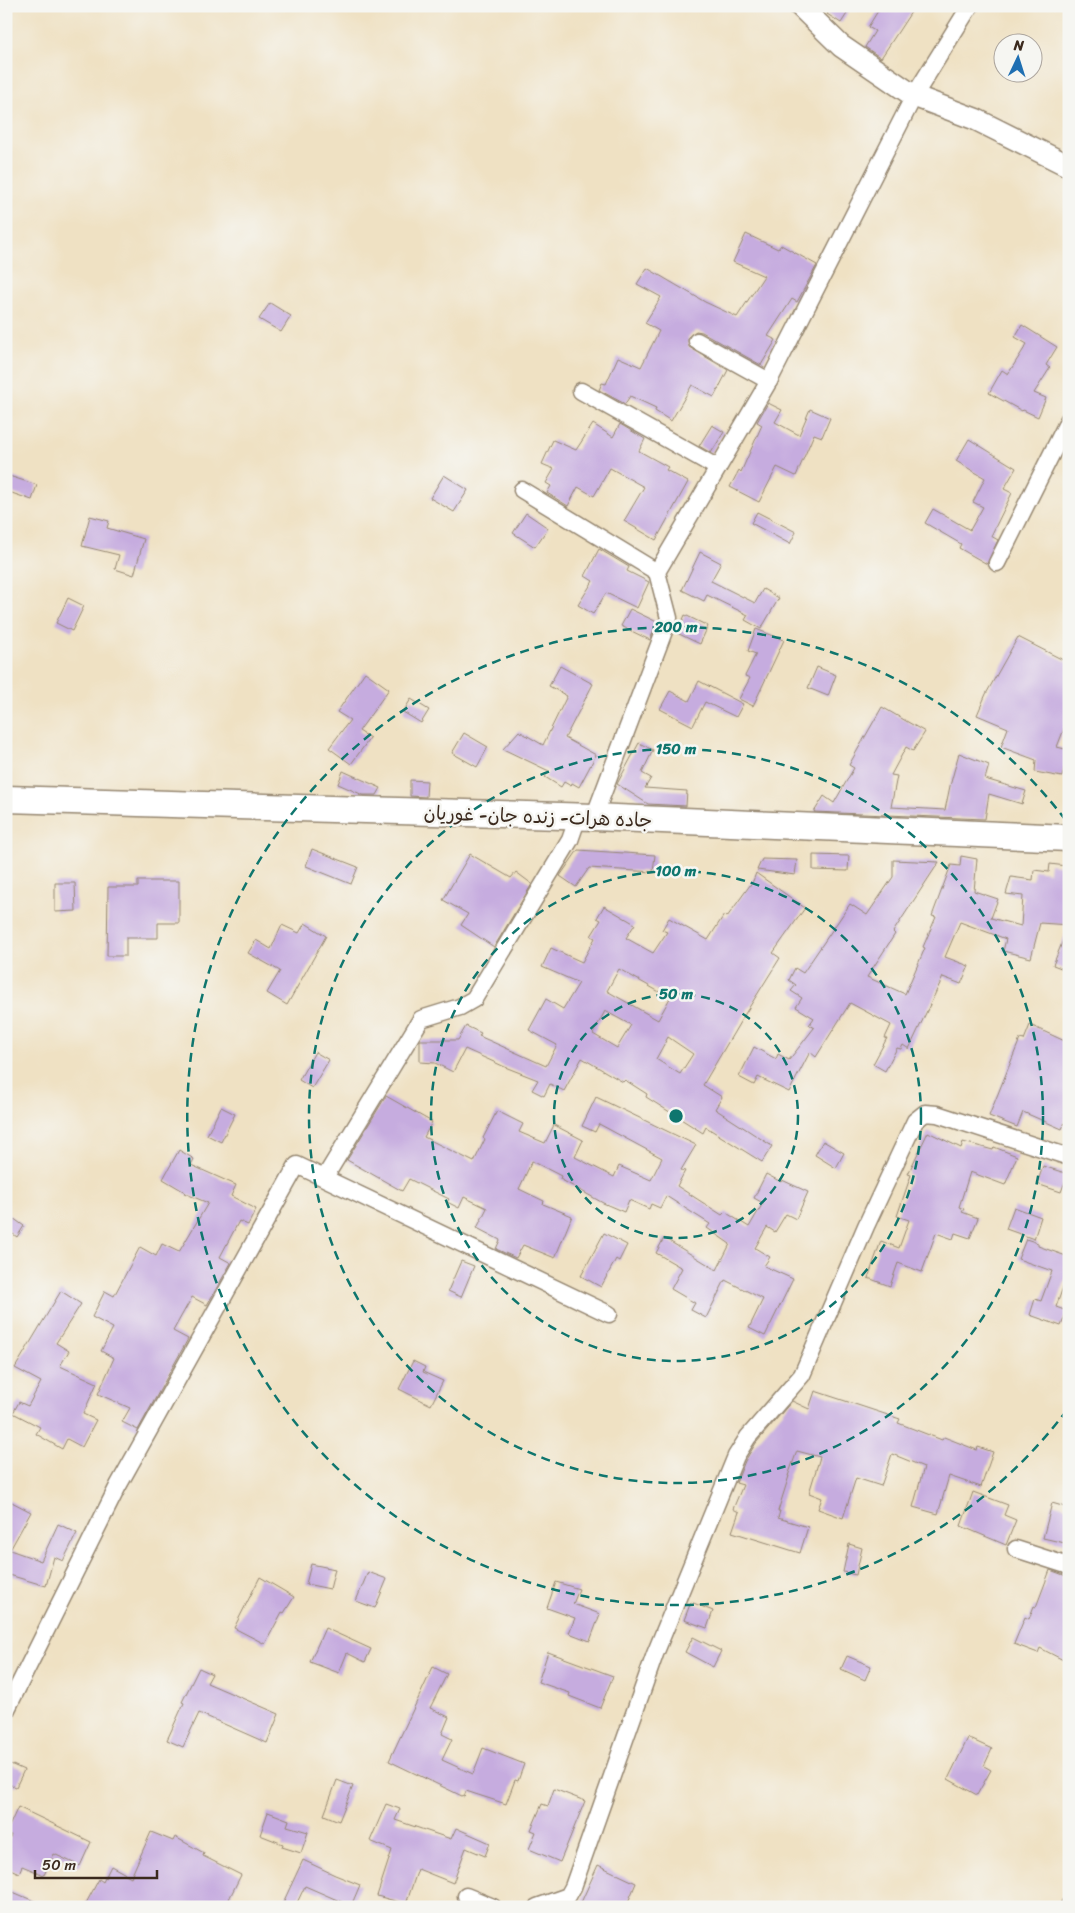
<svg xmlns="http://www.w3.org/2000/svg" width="1075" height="1913" viewBox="0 0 1075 1913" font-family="Sriracha,'Playpen Sans Arabic',sans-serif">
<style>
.building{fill:#c6acdf;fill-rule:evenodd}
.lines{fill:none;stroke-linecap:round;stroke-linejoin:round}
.minor-casing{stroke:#958670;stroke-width:19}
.tertiary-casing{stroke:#958670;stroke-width:24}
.primary-casing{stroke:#958670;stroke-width:29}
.minor{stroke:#fff;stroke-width:16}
.tertiary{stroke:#fff;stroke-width:21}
.primary{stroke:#fff;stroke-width:26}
.ring{fill:none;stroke:#0f766e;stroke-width:2.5;stroke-dasharray:9 6}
.labels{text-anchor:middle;stroke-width:5;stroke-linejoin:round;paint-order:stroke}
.street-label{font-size:19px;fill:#3b2a1e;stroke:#f6f6f2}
.centre{fill:#0f766e;stroke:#f6f6f2;stroke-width:2.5}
.ring-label{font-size:15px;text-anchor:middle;font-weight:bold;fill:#0f766e;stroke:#f6f6f2;stroke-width:5;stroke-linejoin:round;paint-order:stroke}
</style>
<rect width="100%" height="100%" fill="#f6f6f2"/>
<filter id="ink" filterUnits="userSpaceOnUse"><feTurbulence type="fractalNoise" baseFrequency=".02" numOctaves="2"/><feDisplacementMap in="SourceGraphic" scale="10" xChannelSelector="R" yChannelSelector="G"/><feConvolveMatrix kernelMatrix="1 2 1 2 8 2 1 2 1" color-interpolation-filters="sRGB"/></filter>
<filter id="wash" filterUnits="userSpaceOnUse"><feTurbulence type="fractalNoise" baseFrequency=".0096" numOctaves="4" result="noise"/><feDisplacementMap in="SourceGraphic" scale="20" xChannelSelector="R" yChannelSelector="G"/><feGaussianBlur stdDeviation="1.12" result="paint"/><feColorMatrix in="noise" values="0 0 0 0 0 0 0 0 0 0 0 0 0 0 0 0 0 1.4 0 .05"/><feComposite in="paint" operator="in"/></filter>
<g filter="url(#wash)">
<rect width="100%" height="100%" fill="#efe1c3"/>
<g id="blocks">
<g class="building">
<polygon points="833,6 852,6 841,23 827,14"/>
<polygon points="881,6 915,6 881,58 865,47 875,31 868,27"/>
<polygon points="746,234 778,249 781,245 817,265 797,302 792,299 768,336 776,340 761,365 702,332 696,331 688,337 689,347 728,370 714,397 692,385 671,421 655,411 656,408 630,396 625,404 599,390 602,383 606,384 618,357 641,367 659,331 645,323 661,297 637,284 647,268 705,302 737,317 764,276 733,262"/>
<polygon points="270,303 291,316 281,332 259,319"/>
<polygon points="1022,325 1057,347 1046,365 1050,368 1034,393 1046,398 1038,417 1023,410 1022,411 989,393 1002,370 1008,374 1027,344 1015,337"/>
<polygon points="768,403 782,410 775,422 799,435 810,409 830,418 822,437 814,434 796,476 777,467 759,502 730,487 739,470 741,472 762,425 757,422"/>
<polygon points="593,424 613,437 620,424 645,439 639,451 668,467 666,470 688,482 656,540 624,521 644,487 610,468 594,496 578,487 568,506 547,493 551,486 546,483 554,469 542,464 553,440 576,450"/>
<polygon points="712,425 724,432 711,453 699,446"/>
<polygon points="969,439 1016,468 1004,489 1012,493 991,536 998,540 987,564 959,548 961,544 925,523 933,509 970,530 983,507 973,502 985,478 956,461"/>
<polygon points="6,475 37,485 32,500 6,491"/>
<polygon points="444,475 468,490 454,512 430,498"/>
<polygon points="757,512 796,532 790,544 751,523"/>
<polygon points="526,513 548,528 535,547 513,533"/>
<polygon points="90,516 109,521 107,528 144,539 134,575 115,569 119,555 82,546"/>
<polygon points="599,549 629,567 627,571 649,582 637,608 606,593 593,614 578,605 593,581 585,576"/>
<polygon points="700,552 721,563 711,581 755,603 763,589 779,598 761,629 745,620 748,615 707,595 704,601 682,590"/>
<polygon points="68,598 84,606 72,631 56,623"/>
<polygon points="630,609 657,622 650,640 621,626"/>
<polygon points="685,615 708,626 700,644 677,633"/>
<polygon points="756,629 784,640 753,706 739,699 750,678 745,676 756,654 748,651"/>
<polygon points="1018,637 1069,663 1069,716 1057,747 1069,750 1062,777 1035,772 1036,760 1001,747 1008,728 977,715 986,694"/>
<polygon points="560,666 593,684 565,738 596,755 579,787 572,783 571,786 564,782 561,787 545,777 549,771 503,749 519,731 543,745 567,696 549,686"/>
<polygon points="817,667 836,675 828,696 808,688"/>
<polygon points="365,672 389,689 359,731 370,738 351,764 329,748 350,720 337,712"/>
<polygon points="699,681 743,704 736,717 705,702 693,726 660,709 670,691 689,701"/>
<polygon points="411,699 429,710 421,723 403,712"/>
<polygon points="882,707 925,732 913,751 906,747 891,775 897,776 891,807 945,810 950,786 959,753 989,765 985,779 1026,791 1022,804 989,794 985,819 814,812 824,796 834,803 854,768 849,765"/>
<polygon points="464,733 488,747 477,767 452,753"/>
<polygon points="639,743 653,750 642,773 651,778 645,788 687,791 686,806 648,804 617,784"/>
<polygon points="343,771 381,788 377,795 363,795 338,784"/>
<polygon points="410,780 427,781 426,797 410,796"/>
<polygon points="312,849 358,867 351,884 306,866"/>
<polygon points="578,850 655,855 653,872 589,868 576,887 560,876"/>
<polygon points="470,854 511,878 516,872 532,884 494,947 461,925 468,914 443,900"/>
<polygon points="813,855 849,856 848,871 813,870"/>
<polygon points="961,856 977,859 974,891 998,899 991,918 1021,926 1023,896 1006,894 1011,877 1033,880 1034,870 1049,872 1050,864 1066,866 1065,877 1069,878 1069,925 1040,923 1031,958 1003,951 1006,939 960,922 945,957 969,966 961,984 943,977 909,1049 903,1045 901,1049 897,1048 885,1071 873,1064 887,1038 885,1038 891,1025 850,1003 816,1057 810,1052 789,1092 758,1077 754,1085 739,1077 754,1047 776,1059 778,1054 789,1060 814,1028 809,1025 814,1018 796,1007 802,998 791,991 796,985 789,980 795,968 803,973 850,904 867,915 893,877 893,860 939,862 893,932 895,934 867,977 905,994 925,948 923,947 936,917 932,916 951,865 960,866"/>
<polygon points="762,859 797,860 795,875 757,870"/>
<path d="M756,873L805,908L773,953L780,958L740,1022L703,1085L722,1097L715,1109L772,1146L762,1162L706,1127L703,1133L646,1097L647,1094L625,1080L623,1082L582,1058L564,1091L550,1084L544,1096L532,1090L538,1080L505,1067L465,1049L453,1072L435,1063L420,1062V1040H458L466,1026L481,1033L479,1036L546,1066L557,1045L529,1030L546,999L563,1009L579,983L542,967L551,948L582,962L595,938L591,936L601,920L597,918L604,906L635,924L626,938L653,953L667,932L662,930L669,918L708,940L724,915L727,917L753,881ZM619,969L670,998L658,1020L607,991ZM605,1011L631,1025L617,1048L593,1034ZM668,1037L693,1054L680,1074L656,1059Z"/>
<polygon points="138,881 179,881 179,923 158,923 158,938 126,938 126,956 107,956 108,887 138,887"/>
<polygon points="55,883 75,883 76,911 55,912"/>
<polygon points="305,923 326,936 287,1005 267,993 280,971 248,953 256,940 271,949 282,925 299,933"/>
<polygon points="1068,928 1069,929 1069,971 1053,965"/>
<polygon points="1030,1025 1069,1043 1069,1113 1062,1129 1023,1112 1017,1127 989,1116 1020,1039 1024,1040"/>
<polygon points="315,1052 329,1060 312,1088 299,1080"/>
<polygon points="386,1096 432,1122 424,1137 474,1162 485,1139 483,1138 497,1111 523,1124 519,1132 545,1143 554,1125 583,1140 575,1157 614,1177 619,1166 651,1180 662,1158 599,1124 595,1132 582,1126 596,1097 696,1145 681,1170 685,1171 677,1186 722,1215 725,1212 749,1227 763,1203 754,1198 766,1174 781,1182 782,1180 808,1192 796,1219 786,1214 775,1232 767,1227 755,1248 770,1257 764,1266 793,1279 765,1336 749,1328 763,1299 725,1280 706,1318 691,1310 695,1303 671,1289 682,1268 656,1253 664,1238 717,1270 730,1244 707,1228 710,1224 666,1196 660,1208 651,1204 649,1209 629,1200 624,1212 603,1203 560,1179 561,1176 532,1161 519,1189 544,1201 543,1204 572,1216 555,1258 523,1245 516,1258 496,1249 500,1240 477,1228 487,1208 464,1197 459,1208 447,1202 449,1199 409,1179 402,1191 347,1160"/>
<polygon points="221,1107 235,1114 221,1142 207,1135"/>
<polygon points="928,1132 961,1148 963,1142 993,1150 994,1147 1017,1156 1005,1185 970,1172 959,1207 964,1209 962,1212 978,1218 970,1238 955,1233 953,1239 936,1233 922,1272 898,1263 890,1286 868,1278 881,1241 899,1248 909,1220 897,1216 911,1175 908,1174"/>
<polygon points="823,1141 844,1153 836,1168 815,1155"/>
<polygon points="179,1150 194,1159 191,1165 236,1185 231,1196 256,1209 248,1225 239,1221 220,1257 231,1263 207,1305 192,1297 173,1331 188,1339 138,1430 122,1422 130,1408 98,1394 114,1358 101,1351 113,1328 92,1317 105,1291 114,1296 140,1247 156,1256 162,1244 179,1252 208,1203 184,1193 185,1192 163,1179"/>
<polygon points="1043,1166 1068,1174 1061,1192 1037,1184"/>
<polygon points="1014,1207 1041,1217 1034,1239 1006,1229"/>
<polygon points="6,1213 24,1226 17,1237 6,1229"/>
<polygon points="604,1233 627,1245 619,1261 616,1259 601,1287 581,1276"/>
<polygon points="1026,1239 1038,1243 1038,1246 1069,1257 1069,1270 1056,1307 1067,1311 1061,1326 1030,1315 1035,1299 1041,1301 1052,1271 1018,1259"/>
<polygon points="461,1261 474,1266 461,1297 448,1291"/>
<polygon points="61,1291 81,1304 56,1343 69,1351 60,1366 97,1383 83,1414 96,1420 82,1447 67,1439 62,1449 36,1434 40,1427 13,1413 19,1402 28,1406 41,1382 15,1368"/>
<polygon points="413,1361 425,1367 423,1372 443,1381 431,1405 399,1389"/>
<polygon points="815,1391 900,1419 898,1423 942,1440 944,1437 977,1450 978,1447 993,1452 981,1487 949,1476 938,1514 913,1507 924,1467 892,1454 881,1486 856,1478 843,1518 818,1509 822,1498 809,1493 820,1457 797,1451 788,1476 789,1476 778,1511 780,1511 778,1518 808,1527 800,1553 732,1532 739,1512 733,1509 743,1485 736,1483 745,1461 756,1443 792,1401 809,1409"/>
<polygon points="973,1492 1008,1505 1004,1515 1016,1520 1006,1545 961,1526"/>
<polygon points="6,1499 31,1512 10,1550 41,1561 58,1524 77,1533 63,1561 54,1557 46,1586 6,1574"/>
<polygon points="1052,1503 1069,1508 1069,1544 1043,1538"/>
<polygon points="849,1544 862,1548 856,1575 843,1572"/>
<polygon points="311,1564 335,1569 330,1589 306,1584"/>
<polygon points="1050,1570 1069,1577 1069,1663 1040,1648 1038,1653 1014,1644 1025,1617 1029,1619 1034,1606 1036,1607"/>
<polygon points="368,1572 387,1579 375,1608 356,1601"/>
<polygon points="260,1577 294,1597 284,1613 282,1612 265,1644 234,1628"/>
<polygon points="556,1582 579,1589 573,1604 600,1614 590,1641 569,1633 575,1618 547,1608"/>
<polygon points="691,1602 713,1611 707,1628 684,1620"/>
<polygon points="325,1628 371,1649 365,1662 347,1653 339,1673 310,1662"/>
<polygon points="693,1637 721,1651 713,1667 685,1652"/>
<polygon points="548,1652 613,1676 600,1708 569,1696 570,1693 538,1682"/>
<polygon points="847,1656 871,1666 865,1680 841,1669"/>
<polygon points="433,1667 447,1674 430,1708 449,1717 442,1734 452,1739 442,1760 473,1774 483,1748 524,1764 518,1781 515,1780 506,1804 466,1791 464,1797 389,1761"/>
<polygon points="199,1668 212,1674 207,1683 279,1714 267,1743 199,1713 183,1747 167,1740 184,1703 182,1702"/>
<polygon points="968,1738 992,1749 984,1766 991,1770 977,1795 948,1779"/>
<polygon points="6,1762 24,1770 16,1787 6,1783"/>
<polygon points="337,1780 353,1786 339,1821 324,1815"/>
<polygon points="554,1789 585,1801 560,1862 529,1849 536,1832 531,1830 542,1804 548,1806"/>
<polygon points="386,1804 400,1809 395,1820 451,1839 456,1828 490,1843 485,1856 466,1848 453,1883 418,1869 406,1904 377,1896 392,1850 370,1841"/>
<polygon points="18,1807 91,1842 80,1866 54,1854 44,1875 22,1866 19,1873 6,1867 6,1846 11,1835 6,1833"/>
<polygon points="268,1812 289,1820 287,1826 308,1832 301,1853 282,1847 283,1844 260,1835"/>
<polygon points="151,1832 173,1841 175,1837 204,1853 203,1856 241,1875 225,1907 84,1907 99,1879 103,1882 111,1866 131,1877"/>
<polygon points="303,1860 335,1875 360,1885 351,1906 305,1886 295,1907 281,1907"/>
<polygon points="598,1865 636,1883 626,1907 579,1907"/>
<polygon points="6,1889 48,1907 6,1907"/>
</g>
</g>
</g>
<g filter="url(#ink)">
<use href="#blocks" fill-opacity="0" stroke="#958670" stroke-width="1"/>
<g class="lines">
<g class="minor-casing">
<g id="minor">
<polyline points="697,341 769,381"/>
<polyline points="581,391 718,468"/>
<polyline points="522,490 657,572"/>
<polyline points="997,563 1069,419"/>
<polyline points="594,817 669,618 657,572 769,381 914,96 970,6"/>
<polyline points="325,1177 421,1019 460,1007 474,999 570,840 578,817"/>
<polyline points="1016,1549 1069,1566"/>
<polyline points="6,1711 118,1486 297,1165 609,1314"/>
<polyline points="466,1896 493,1907"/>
<polyline points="537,1907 568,1896 573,1887 655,1654 736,1456 748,1437 802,1375 866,1226 915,1121 925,1113 937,1114 1069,1157"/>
<polyline points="1069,1907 1069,1906"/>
</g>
</g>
<g class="tertiary-casing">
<polyline id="tertiary" points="800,6 841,46 914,96 975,119 1069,166"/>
</g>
<g class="primary-casing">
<polyline id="primary" points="6,799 594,817 1069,838"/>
</g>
<use href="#minor" class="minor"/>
<use href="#tertiary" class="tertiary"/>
<use href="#primary" class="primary"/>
</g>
</g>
<g class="ring">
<circle cx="676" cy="1116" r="122"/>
<circle cx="676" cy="1116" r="245"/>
<circle cx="676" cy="1116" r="367"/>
<path d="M1067 1410A489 489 0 1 1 1067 822"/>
</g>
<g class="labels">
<g class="street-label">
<text transform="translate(538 816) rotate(2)" y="7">جاده هرات- زنده جان- غوریان</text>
</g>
</g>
<circle cx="676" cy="1116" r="8" class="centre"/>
<g class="ring-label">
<text x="676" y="632">200 m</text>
<text x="676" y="754">150 m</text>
<text x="676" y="876">100 m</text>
<text x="676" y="999">50 m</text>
</g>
<rect width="1075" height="1913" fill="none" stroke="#f6f6f2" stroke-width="25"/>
<g transform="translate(1018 58) rotate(4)"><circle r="24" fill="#f6f6f2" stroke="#aba49d"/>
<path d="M0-4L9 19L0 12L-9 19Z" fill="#1f6fb2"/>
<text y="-8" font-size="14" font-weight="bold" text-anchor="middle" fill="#3b2a1e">N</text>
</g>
<path d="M35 1870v8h122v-8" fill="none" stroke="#3b2a1e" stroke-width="2.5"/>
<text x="42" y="1870" font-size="15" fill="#3b2a1e" stroke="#f6f6f2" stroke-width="4" paint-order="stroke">50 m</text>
</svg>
